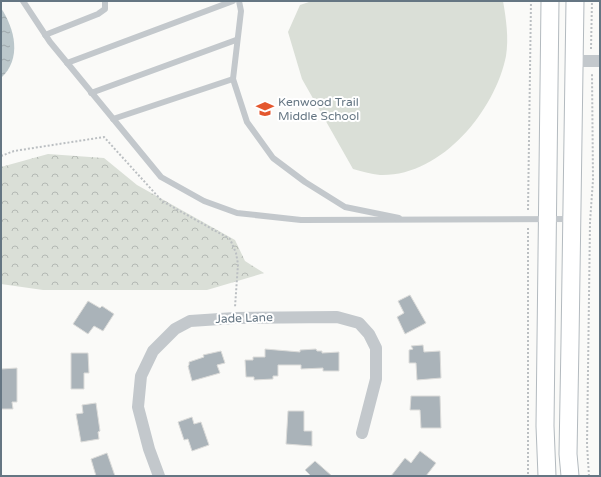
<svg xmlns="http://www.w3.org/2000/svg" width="601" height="477" viewBox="0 0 601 477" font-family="'Varela Round',sans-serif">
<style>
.forest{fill:url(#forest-crowns)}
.garden{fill:#dadfd7}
.water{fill:url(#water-ripples)}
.building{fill:#aab3b9;stroke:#dcdcda}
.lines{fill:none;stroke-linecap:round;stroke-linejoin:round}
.secondary-casing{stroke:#b3babf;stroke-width:19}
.path{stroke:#bbbfc2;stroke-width:2;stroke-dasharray:2 2;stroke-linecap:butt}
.lane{stroke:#c3c8cc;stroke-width:6}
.street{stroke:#c3c8cc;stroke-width:12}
.secondary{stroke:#fff;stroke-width:17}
.labels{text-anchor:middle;stroke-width:4;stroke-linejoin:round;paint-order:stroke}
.poi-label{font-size:12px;fill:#657683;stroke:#fff;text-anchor:start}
.street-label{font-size:12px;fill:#657683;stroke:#fff}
</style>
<defs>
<pattern id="forest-crowns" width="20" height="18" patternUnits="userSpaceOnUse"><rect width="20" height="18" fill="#dadfd7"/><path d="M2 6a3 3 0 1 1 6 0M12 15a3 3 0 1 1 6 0" fill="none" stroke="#b4b9b4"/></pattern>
<pattern id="water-ripples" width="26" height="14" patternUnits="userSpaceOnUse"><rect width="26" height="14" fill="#bbc7cb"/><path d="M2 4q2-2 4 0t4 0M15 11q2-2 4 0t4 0" fill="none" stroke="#9ca6aa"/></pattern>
</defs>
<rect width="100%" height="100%" fill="#fafaf8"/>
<polygon class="forest" points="48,154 104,158 137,185 235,240 245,261 264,273 207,290 43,290 1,284 1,167"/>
<path class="garden" d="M312,1H503C506,18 509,38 506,56C495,111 441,177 380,175C371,174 361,171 353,169L302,79L288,32L300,5Z"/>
<path class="water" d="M1,8C15,29 22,59 1,78Z"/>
<g class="building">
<polygon points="410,295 426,323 405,334 397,317 404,313 398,301"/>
<polygon points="88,301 100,308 102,306 114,314 103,331 94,326 88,334 73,324"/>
<polygon points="423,345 424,352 440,351 441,378 417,380 416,363 409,363 409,350 413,349 411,346"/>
<polygon points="265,349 300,352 300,350 316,349 317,351 322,351 322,353 339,352 339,371 323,371 323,368 301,369 301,365 278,365 278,376 273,376 273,379 254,380 254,377 246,377 245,360 253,360 253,357 265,357"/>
<polygon points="221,351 225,363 217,365 220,373 192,381 188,366 189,365 189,362 204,357 203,355"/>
<polygon points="71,353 88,353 89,373 84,373 84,389 71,389"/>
<polygon points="17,368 17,402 12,402 13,409 1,409 1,369"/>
<polygon points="411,396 440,396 441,428 421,428 420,410 410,410"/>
<polygon points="96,403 100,431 98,432 99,439 81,442 76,414 83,413 82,405"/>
<polygon points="288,411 304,411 304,431 312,431 312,446 286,444"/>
<polygon points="192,417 194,424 201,422 209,445 192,451 188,439 184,440 178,422"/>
<polygon points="420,451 436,463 426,476 391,476 405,458 411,463"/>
<polygon points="107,453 115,476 96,476 91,459"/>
<polygon points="315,461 332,476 311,476 305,470"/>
</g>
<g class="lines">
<g class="secondary-casing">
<g id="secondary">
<polyline points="547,476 545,426 550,1"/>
<polyline points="570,476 568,454 570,342 575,1"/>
</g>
</g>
<g class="path">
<polyline points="591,49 592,1"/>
<polyline points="1,156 14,151 104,137 162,201 230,239 236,253 238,264 235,307"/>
<polyline points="528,210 531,1"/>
<polyline points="528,228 528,476"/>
<polyline points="589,476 587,445 590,222 593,180 592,73"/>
</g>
<g class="lane">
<polyline points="23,1 50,42 161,177 204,201 237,213 301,220 571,219"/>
<polyline points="239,1 241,11 233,79 247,122 273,158 305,182 345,207 399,218"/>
<polyline points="45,35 98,14 105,9 105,1"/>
<polyline points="67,63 233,1"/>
<polyline points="91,93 236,40"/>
<polyline points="113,119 233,79"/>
</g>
<g class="street">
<polyline points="574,61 600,61"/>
<polyline points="159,476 149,449 138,407 141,376 153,351 175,329 190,321 235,318 337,317 359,323 369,334 376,348 376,379 362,433"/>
</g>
<use href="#secondary" class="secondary"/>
</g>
<defs>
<g id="school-bare" transform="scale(1.38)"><path d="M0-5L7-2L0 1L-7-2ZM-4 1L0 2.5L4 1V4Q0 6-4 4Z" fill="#e4572e" stroke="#fff" stroke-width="2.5" paint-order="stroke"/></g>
</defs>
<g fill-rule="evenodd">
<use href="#school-bare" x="265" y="109"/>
</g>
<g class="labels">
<g class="poi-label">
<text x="278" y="106">Kenwood Trail<tspan x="278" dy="14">Middle School</tspan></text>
</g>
<g class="street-label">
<text transform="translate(244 318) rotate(-2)" y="4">Jade Lane</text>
</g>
</g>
<rect width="601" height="477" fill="none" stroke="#657683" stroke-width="4"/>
</svg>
